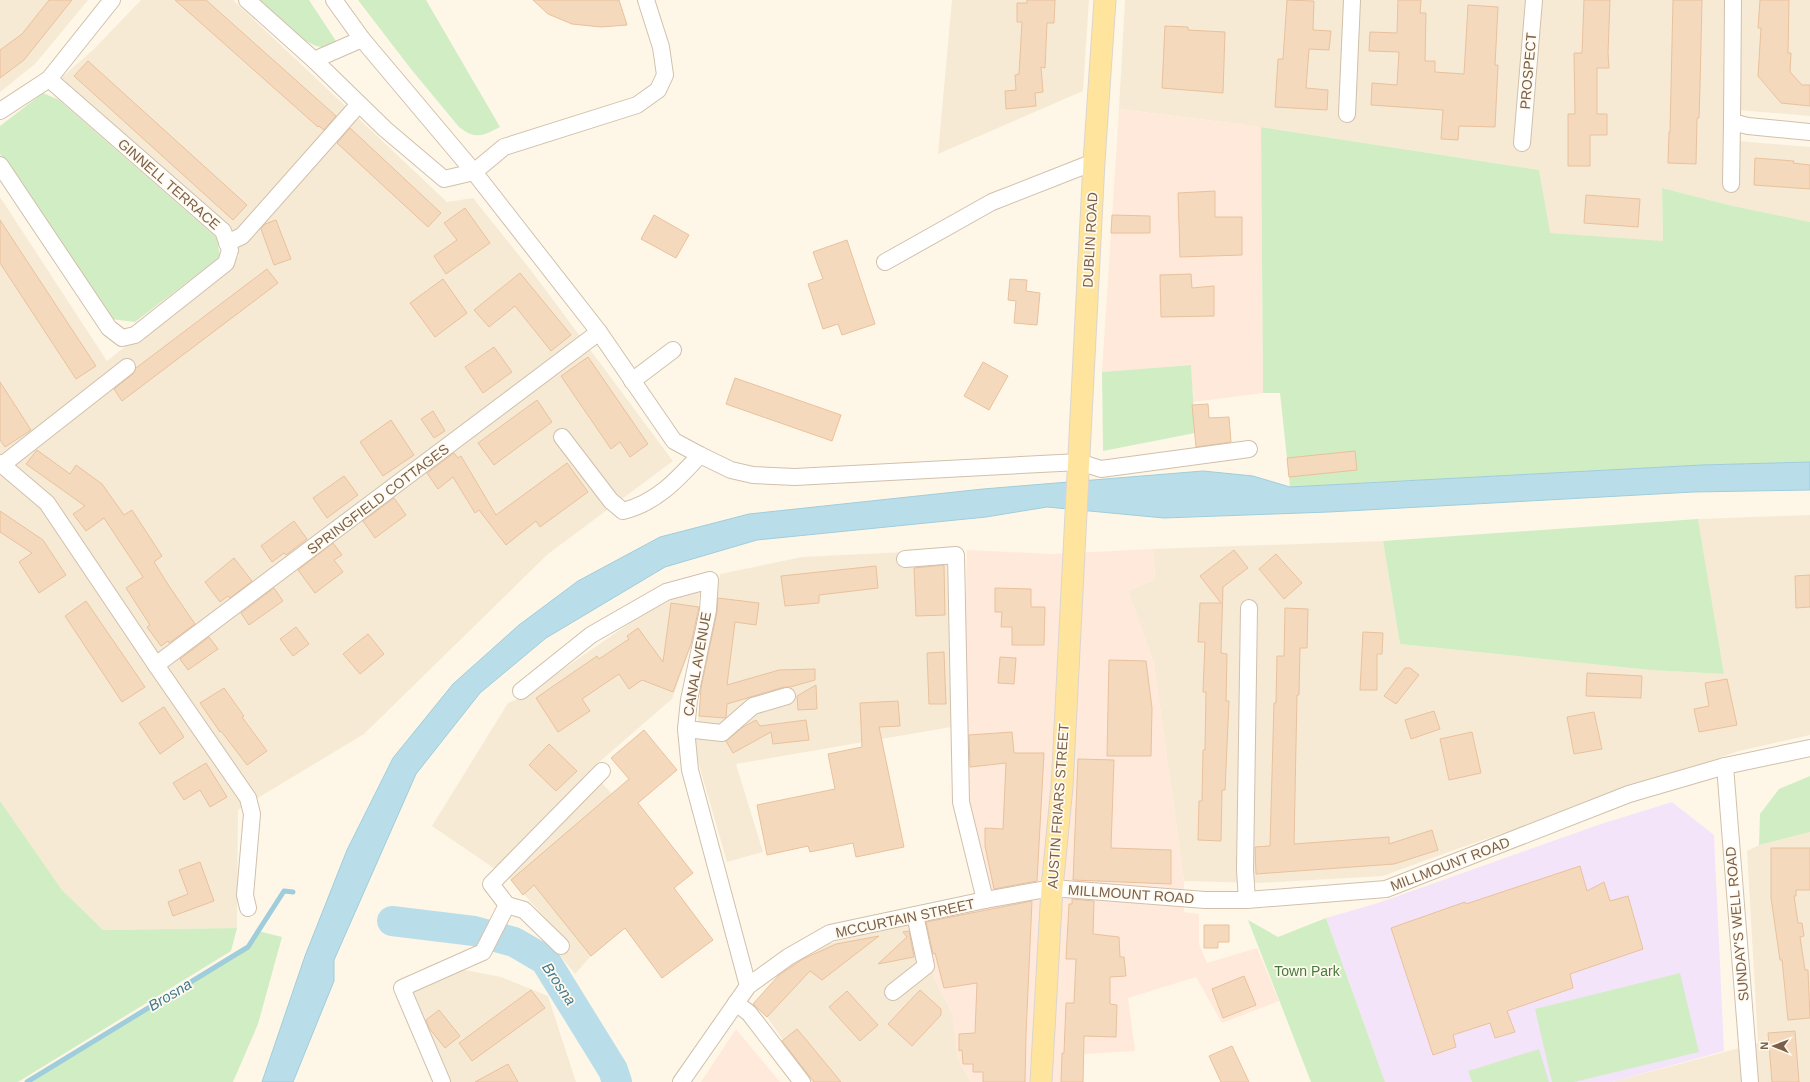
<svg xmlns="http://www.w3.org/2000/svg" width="1810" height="1082" viewBox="0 0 1810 1082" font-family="Arial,sans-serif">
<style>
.residential{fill:#f6ead5}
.commercial{fill:#ffe9da}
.education{fill:#f4e4fa}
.green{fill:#d1edc4}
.water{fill:#badee9;stroke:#9fcddc}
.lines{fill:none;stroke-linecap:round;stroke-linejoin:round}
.stream{stroke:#9fcddc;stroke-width:5}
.river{stroke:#badee9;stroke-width:30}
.building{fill:#f5d9bd;stroke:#e9c19c}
.minor-casing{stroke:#d1c0ab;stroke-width:18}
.major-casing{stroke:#dcd5d0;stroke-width:23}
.minor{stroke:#fff;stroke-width:16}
.major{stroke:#ffe49d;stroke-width:21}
.labels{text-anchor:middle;stroke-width:3.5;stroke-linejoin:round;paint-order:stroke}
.street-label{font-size:14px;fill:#7a5f49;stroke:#fffaef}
.park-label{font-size:14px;fill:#497a3d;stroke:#fffaef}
.water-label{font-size:15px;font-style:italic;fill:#417a8f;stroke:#fffaef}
</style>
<rect width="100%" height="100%" fill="#fef7e7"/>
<g class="residential">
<polygon points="0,0 88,0 35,64 0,92"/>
<polygon points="141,0 233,0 447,202 473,198 530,269 673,461 548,554 364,734 238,810 237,928 103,930 62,890 0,801 0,197 107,361 239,256 227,231 61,78 93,50"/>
<polygon points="952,0 1089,0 1083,91 938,154"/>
<polygon points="1125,0 1810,0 1810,116 1726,109 1725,140 1810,147 1810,222 1733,206 1662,188 1663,242 1549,233 1539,170 1261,127 1119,109"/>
<polygon points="1810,515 1810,735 1739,751 1454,850 1383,876 1259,883 1184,881 1154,664 1128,591 1155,579 1153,549 1383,541 1400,644 1650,670 1724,674 1698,519"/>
<polygon points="947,550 951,727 736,764 763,852 727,862 695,751 702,680 705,668 720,574 802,557"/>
<polygon points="700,591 693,641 672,699 590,770 625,808 608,942 591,956 575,974 558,953 566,941 511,880 432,826 508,703 523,697 666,598"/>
<polygon points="1810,832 1810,1082 1612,1082 1758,1043 1747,851 1759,845"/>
<polygon points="921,920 935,980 953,1015 958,1059 971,1082 812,1082 767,1017 753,1004 791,962 823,945"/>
<polygon points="465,970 501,977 548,996 576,1082 449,1082 411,989"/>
</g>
<g class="commercial">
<polygon points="1119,109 1261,127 1263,393 1193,402 1191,365 1102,372"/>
<polygon points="1153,549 1155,579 1128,591 1154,664 1184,881 1184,912 1199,914 1199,944 1207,963 1257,948 1279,1001 1222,1023 1196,977 1128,998 1135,1051 1084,1054 1083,1082 971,1082 958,1059 953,1015 935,980 921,920 993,905 968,804 964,717 967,550 1052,554"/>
<polygon points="736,1029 780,1082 701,1082"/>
</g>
<polygon class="education" points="1672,802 1714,835 1724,1051 1612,1082 1385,1082 1326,918 1378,903 1598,825"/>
<g class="green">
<path d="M259,0H309L336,41C332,44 327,47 322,47C307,48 271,11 259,0Z"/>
<path d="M358,0H426L500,127C483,136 475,140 459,127L411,69Z"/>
<polygon points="43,93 59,100 217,238 220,257 135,322 111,319 0,154 0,126"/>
<polygon points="1261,127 1539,170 1550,233 1663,241 1662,188 1733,206 1810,222 1810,462 1702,465 1290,487 1280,393 1263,393"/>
<polygon points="1191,365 1195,433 1103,451 1102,372"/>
<polygon points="1698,519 1724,674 1650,670 1400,644 1383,541"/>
<polygon points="1810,776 1810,832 1759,845 1760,814 1779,789"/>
<polygon points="0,801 62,890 103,930 237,928 231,951 18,1082 0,1082"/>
<polygon points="1326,918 1385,1082 1311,1082 1248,920 1278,937"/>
<polygon points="258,931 282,937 258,1024 233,1082 27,1082 248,947"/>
<polygon points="1680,973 1699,1052 1574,1082 1552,1082 1535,1009"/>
<polygon points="1539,1049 1549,1082 1472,1082 1468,1071"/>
</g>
<polygon class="water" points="1810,462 1810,490 1693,492 1329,512 1164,518 1047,507 986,517 757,540 665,567 546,638 480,693 416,774 334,960 334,981 293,1082 262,1082 305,956 347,850 393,758 453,684 519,625 578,581 660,537 749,514 983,489 1203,471 1253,476 1290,487 1702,465"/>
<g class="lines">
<polyline class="stream" points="27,1082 248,947 284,891 293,892"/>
<polyline class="river" points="392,921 474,931 514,942 545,960 613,1070 617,1082"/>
</g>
<g class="building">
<polygon points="49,0 72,0 24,60 0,78 0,50 22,34"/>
<polygon points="175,0 206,0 336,116 324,130 319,126 318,127"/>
<polygon points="533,0 619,0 627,25 601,27 572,24 548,14"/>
<polygon points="1027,0 1055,0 1054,23 1047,23 1045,68 1041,67 1043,92 1035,93 1036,106 1006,109 1005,91 1016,90 1015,75 1019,74 1022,22 1017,22 1017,3 1027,3"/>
<polygon points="1287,0 1314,1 1313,30 1331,31 1329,50 1309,49 1306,88 1328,90 1327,110 1275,107 1278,59 1283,59"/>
<polygon points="1398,0 1421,0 1420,13 1426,13 1425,61 1435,61 1435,72 1464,74 1468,5 1498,7 1495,65 1498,65 1495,127 1459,126 1458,140 1441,139 1443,110 1371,105 1372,83 1397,85 1399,52 1369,51 1370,32 1397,33"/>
<polygon points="1584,0 1610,0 1608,53 1609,68 1597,68 1597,114 1607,114 1607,135 1590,135 1590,166 1568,166 1568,114 1575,114 1574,53 1582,53"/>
<polygon points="1673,0 1702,0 1700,87 1699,118 1697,118 1696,164 1668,163 1669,132 1670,132"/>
<polygon points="1760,0 1789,0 1788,53 1791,53 1790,72 1802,85 1810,85 1810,106 1781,103 1758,76 1761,28 1758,28"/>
<polygon points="1165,26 1188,27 1188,30 1225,32 1223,93 1162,88"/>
<polygon points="88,61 247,205 233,220 74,76"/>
<polygon points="350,128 441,213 428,227 337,143"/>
<polygon points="1755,158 1794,161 1793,163 1810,165 1810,189 1754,185"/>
<polygon points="1215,191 1215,217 1242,217 1242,255 1180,257 1178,193"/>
<polygon points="1586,195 1640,199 1638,227 1584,223"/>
<polygon points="465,208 490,243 446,274 434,256 457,240 444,223"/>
<polygon points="654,215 689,235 676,258 641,239"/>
<polygon points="1112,215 1150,216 1150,233 1111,233"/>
<polygon points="0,220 96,366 76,379 0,263"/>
<polygon points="276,220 291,259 274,265 261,229 265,224"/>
<polygon points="847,240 875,324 842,335 838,324 823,329 808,284 823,279 813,252"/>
<polygon points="267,269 278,283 122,401 114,389 133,374 136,368"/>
<polygon points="520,273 571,335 551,351 515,306 489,327 474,310"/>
<polygon points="1191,274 1192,288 1214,286 1214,316 1161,317 1160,275"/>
<polygon points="443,279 467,313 435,337 410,303"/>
<polygon points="1010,279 1027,280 1026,291 1040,293 1037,325 1014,323 1016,301 1008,300"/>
<polygon points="494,347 512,372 483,393 465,367"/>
<polygon points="588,357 648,444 630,457 620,442 611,449 561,376"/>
<polygon points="983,362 1008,376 989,410 964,396"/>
<polygon points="735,378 841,415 832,441 726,404"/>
<polygon points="0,382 31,430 5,447 0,440"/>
<polygon points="537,400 552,422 494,465 478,443"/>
<polygon points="1208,404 1209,418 1229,417 1231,442 1196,447 1192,405"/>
<polygon points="433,411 445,431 434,438 421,419"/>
<polygon points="391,420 414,455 383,476 360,442"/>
<polygon points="37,450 70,474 76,465 102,484 124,515 132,510 162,556 154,562 169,586 195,624 169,643 168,641 161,646 147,627 150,625 126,588 143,577 104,518 86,531 73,514 85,506 26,464"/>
<polygon points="1355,451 1357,470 1289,477 1287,458"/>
<polygon points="454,453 458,458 461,456 496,515 567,463 588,492 540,527 536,521 506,545 479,510 475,513 453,477 438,489 427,473"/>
<polygon points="344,476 358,495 327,518 313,498"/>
<polygon points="394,498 406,515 375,538 363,521"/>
<polygon points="0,511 43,540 66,575 39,593 19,562 32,553 0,532"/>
<polygon points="294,521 307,539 286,555 284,553 272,562 261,546"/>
<polygon points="333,543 342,555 334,560 343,572 315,593 298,570"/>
<polygon points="1234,550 1248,568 1223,587 1221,653 1227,654 1226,701 1229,701 1225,790 1222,790 1221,841 1198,840 1199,801 1202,801 1203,750 1205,750 1206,692 1203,692 1205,642 1198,642 1200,603 1221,603 1200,576"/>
<polygon points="1276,554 1302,583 1284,599 1259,569"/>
<polygon points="234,558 252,581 230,598 228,596 220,602 205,582"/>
<polygon points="944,565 945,615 916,616 914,568"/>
<polygon points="876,566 878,588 819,595 819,603 785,606 781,576"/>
<polygon points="1810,575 1810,607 1796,608 1795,576"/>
<polygon points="274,588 283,601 249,625 241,613"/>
<polygon points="995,588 1031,589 1031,607 1045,607 1044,645 1012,645 1012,627 1001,627 1002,612 995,612"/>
<polygon points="718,598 759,603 756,625 735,622 727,685 779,670 815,669 815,680 790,687 784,687 727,704 726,717 725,718 699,716 701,688 717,612"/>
<polygon points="86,601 145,687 122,702 65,616"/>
<polygon points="671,603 699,607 691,644 673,692 642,680 629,689 619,674 582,699 590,711 558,732 536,698 597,656 599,659 629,639 627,636 638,628 663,662"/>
<polygon points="1285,608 1308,609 1307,648 1300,648 1299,695 1297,695 1294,844 1389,837 1389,844 1432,830 1438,850 1394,864 1256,874 1255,847 1270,846 1274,703 1276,703 1277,656 1284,656"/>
<polygon points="296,627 309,644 293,656 280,639"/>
<polygon points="1363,632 1383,633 1382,654 1377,654 1377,690 1360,690"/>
<polygon points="368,634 384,654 360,674 343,654"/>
<polygon points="209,637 218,649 188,670 180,659"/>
<polygon points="944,652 946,704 929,704 927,653"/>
<polygon points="1000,657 1016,658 1014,684 998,683"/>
<polygon points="1109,660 1146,661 1152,708 1151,756 1107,756"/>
<polygon points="1405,668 1410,668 1419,675 1396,704 1384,696"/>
<polygon points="1587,673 1642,676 1641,698 1586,696"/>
<polygon points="1727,679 1737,725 1699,732 1694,709 1709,706 1705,683"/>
<polygon points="816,685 817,709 798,710 797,696"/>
<polygon points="224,688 244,716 242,717 267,751 247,765 221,731 220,732 200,703"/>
<polygon points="898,701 900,726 879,727 904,847 856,857 853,843 810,852 808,846 767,855 757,805 835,789 828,754 862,747 860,703"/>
<polygon points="164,707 184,737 160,754 139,723"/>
<polygon points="1434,711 1440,729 1411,739 1405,720"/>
<polygon points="1594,712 1602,749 1574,754 1567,717"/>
<polygon points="756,720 760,726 806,720 809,740 773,744 771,732 733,753 726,741 743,727"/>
<polygon points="644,730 677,770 638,803 693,873 674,888 713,940 662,978 625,928 591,956 534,885 523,895 511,880 629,779 611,758"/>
<polygon points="1012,732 1014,753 1044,753 1037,881 994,889 985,846 985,828 1003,829 1006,763 970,767 969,735"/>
<polygon points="1472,732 1481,773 1449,780 1440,739"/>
<polygon points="549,744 577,771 556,791 529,765"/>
<polygon points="1078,759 1114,760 1111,848 1171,850 1171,884 1073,880"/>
<polygon points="206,763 227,797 210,807 200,790 184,800 173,783"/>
<polygon points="1771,848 1810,848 1810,890 1796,890 1796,896 1794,896 1798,923 1802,923 1804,936 1800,937 1805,970 1808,970 1810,1018 1788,1020 1782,960 1780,960 1771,898"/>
<polygon points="200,862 214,901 173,916 168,902 188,894 179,870"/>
<polygon points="1580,866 1587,891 1604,882 1610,901 1628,896 1643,949 1570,974 1573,988 1507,1011 1515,1032 1495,1038 1490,1023 1453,1035 1456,1047 1433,1055 1391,928 1465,902 1466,904"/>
<polygon points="1072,899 1094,901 1093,934 1119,937 1120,957 1124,957 1126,976 1110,977 1110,1004 1117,1005 1116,1037 1084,1036 1083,1082 1061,1082 1062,1053 1064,1053 1066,1003 1074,1003 1076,959 1066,959 1069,904 1072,904"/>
<polygon points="1032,901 1026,1034 1025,1082 983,1082 983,1072 973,1072 973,1064 963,1064 962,1050 959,1051 959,1034 975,1033 977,983 944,988 935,953 933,954 926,922"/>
<polygon points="1204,925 1229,925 1229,942 1218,942 1218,948 1204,948"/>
<polygon points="909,931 914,957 878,964 907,937 903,932"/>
<polygon points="879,936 822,980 810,971 767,1017 753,1004 779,975 803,959 836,944"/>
<polygon points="1244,976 1256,1005 1223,1018 1212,989"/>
<polygon points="531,990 545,1008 472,1061 459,1043"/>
<polygon points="920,990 941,1009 941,1015 912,1046 888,1024"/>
<polygon points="847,991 878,1025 860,1041 829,1007"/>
<polygon points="439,1010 460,1036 445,1048 429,1028 426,1020"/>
<polygon points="797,1029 808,1042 841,1082 814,1082 782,1041"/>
<polygon points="1795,1031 1799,1082 1772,1082 1768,1033"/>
<polygon points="1232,1046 1249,1082 1221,1082 1209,1056"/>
<polygon points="508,1064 518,1082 475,1082"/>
</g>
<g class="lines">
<g class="minor-casing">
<g id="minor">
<polyline points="247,0 314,60 385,129 444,179 474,172 504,147 637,105 658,90 665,75 661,47 646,0"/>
<polyline points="334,0 362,39 474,172 599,332 674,441 700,455 731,470 753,475 795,477 1079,462 1101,469 1249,449"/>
<polyline points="1733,0 1732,122 1748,126 1810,132"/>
<polyline points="314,60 362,39"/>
<polyline points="0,111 49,79 112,0"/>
<polyline points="1347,114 1352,0"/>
<polyline points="1522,143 1534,0"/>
<polyline points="0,165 109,328 122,338 135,335 226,263 230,250 223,231 49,79"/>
<polyline points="1731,184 1732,122"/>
<polyline points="227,243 242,236 359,104"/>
<polyline points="885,262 992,202 1094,162"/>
<polyline points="632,381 673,350"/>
<path d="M562,437L611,501L623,511C656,503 677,480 700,455"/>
<polyline points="0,463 47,503 156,665 248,798 252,814 245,895 248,908"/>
<polyline points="2,465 127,367"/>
<polyline points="905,559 956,555 961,802 985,900"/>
<polyline points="156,665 599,332"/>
<polyline points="521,691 591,635 666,592 710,580 708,610 689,700 686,729 690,770 748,986"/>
<polyline points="686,729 722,733 753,706 787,696"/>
<polyline points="1725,766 1750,1082"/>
<polyline points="1247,900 1245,870 1249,608"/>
<polyline points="507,905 524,910 561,946"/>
<polyline points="893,992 926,966 915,915"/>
<polyline points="736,1003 749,1013 802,1082"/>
<polyline points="442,1082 402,988 483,952 507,905 491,884 602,771"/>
<polyline points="681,1082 748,986 788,957 830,933 985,900 1052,888 1205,900 1247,900 1386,889 1629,794 1725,766 1810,748"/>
</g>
</g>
<g class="major-casing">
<polyline id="major" points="1041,1082 1052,888 1062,787 1094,162 1105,0"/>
</g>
<use href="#minor" class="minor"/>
<use href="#major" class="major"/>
</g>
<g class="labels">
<g class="street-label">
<text transform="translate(1528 71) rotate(-85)" y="5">PROSPECT</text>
<text transform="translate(169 184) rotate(41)" y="5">GINNELL TERRACE</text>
<text transform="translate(1090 240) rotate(-87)" y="5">DUBLIN ROAD</text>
<text transform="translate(378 499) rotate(-37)" y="5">SPRINGFIELD COTTAGES</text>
<text transform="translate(697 664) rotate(-80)" y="5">CANAL AVENUE</text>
<text transform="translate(1058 806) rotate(-86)" y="5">AUSTIN FRIARS STREET</text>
<text transform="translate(1450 864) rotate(-21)" y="5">MILLMOUNT ROAD</text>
<text transform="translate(1131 894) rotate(4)" y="5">MILLMOUNT ROAD</text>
<text transform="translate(905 918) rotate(-12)" y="5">MCCURTAIN STREET</text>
<text transform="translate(1737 924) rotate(-95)" y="5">SUNDAY'S WELL ROAD</text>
</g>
<g class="park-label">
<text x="1307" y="976">Town Park</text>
</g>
<g class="water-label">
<text transform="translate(559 984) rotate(56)" y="5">Brosna</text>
<text transform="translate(170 995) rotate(-31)" y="5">Brosna</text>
</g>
</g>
<g transform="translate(1774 1046) rotate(271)" stroke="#fffaef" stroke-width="3" paint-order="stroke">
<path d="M0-3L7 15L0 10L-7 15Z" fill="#7a5f49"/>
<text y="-6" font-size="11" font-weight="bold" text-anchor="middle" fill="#7a5f49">N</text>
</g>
</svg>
